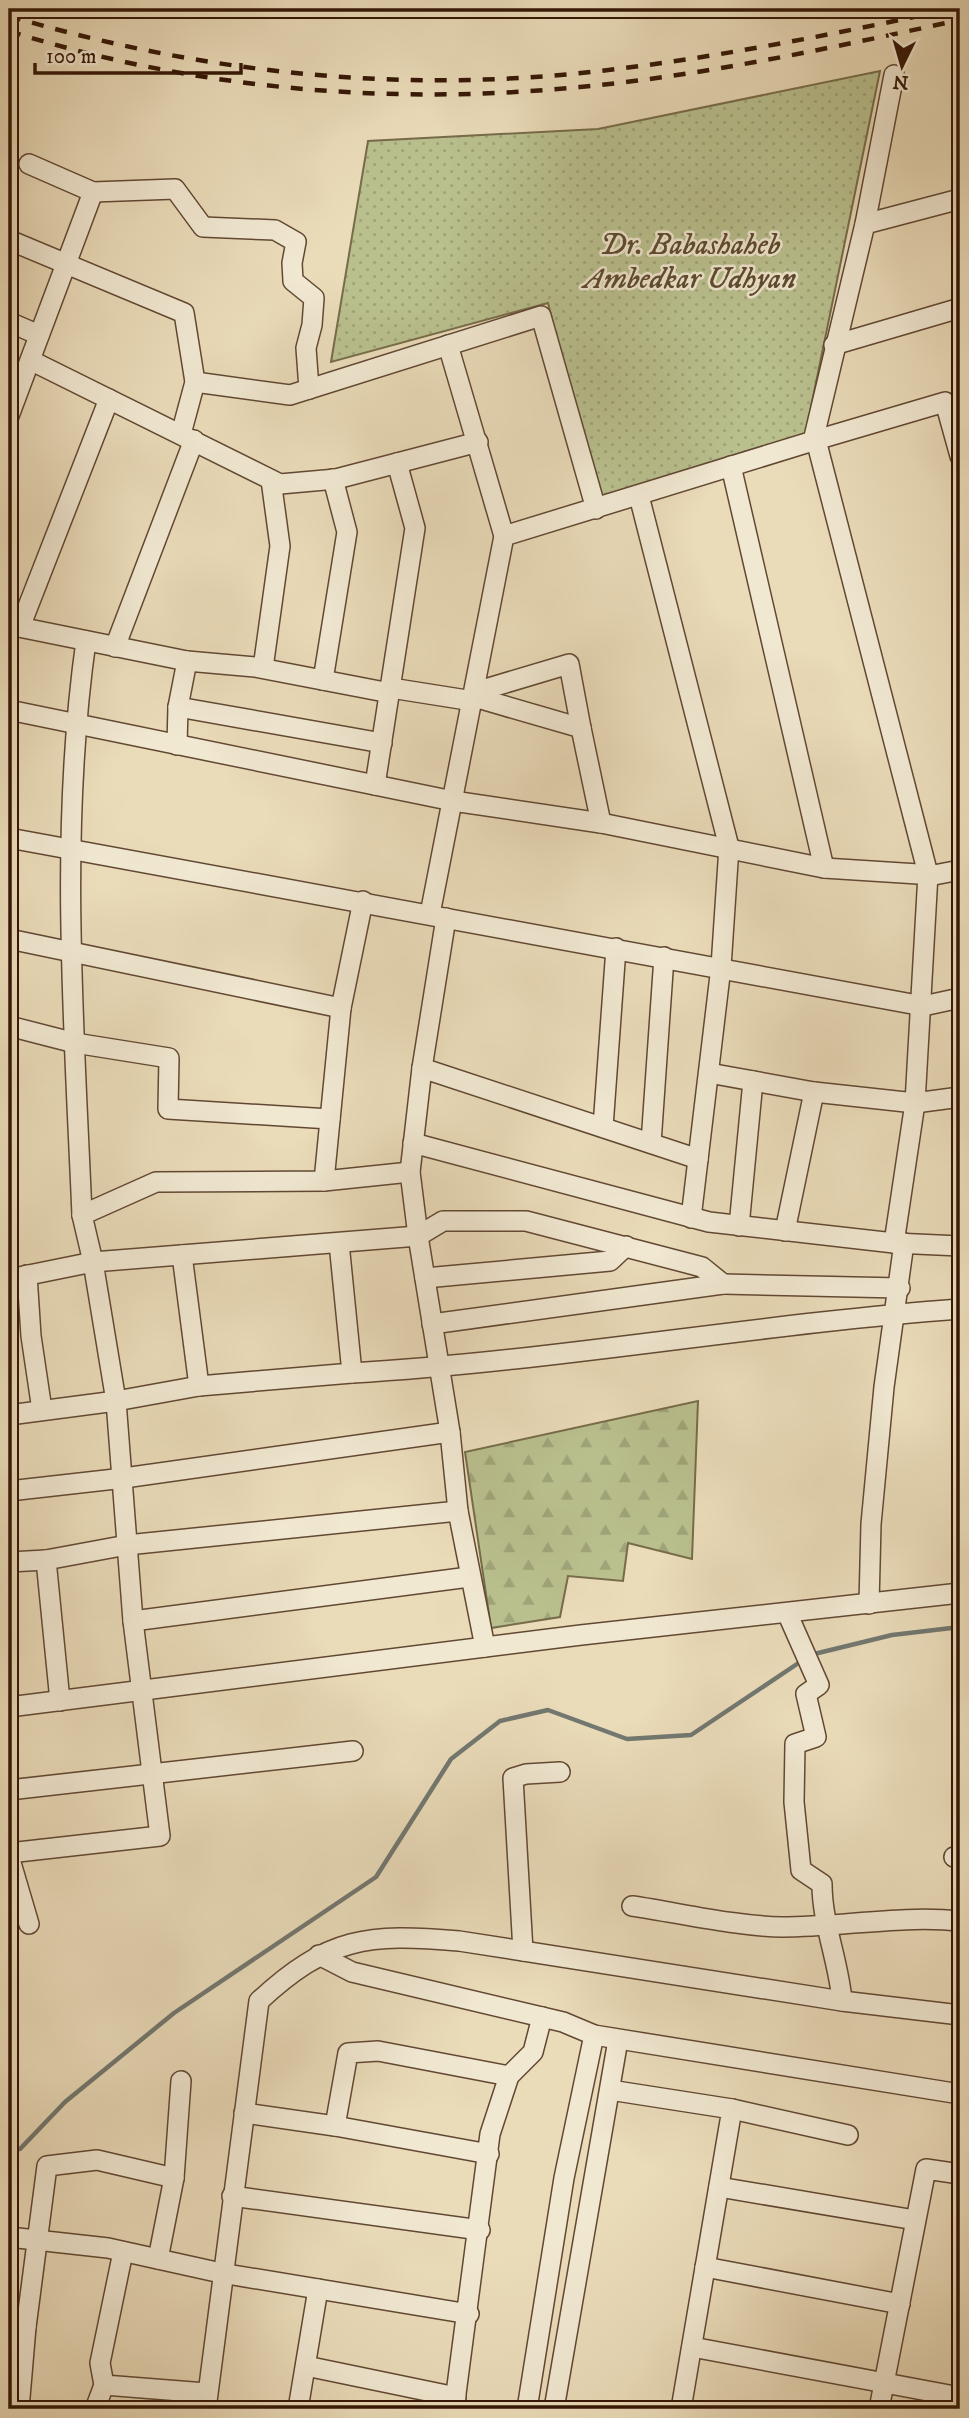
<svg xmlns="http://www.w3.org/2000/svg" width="969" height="2418" viewBox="0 0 969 2418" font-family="'IM FELL DW Pica',serif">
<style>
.forest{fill:url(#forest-firs);stroke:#776c4a;stroke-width:2}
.park{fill:url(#park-dots);stroke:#776c4a;stroke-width:2}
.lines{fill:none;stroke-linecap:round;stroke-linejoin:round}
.stream{stroke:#727870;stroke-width:4.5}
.minor-casing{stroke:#624833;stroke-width:22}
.minor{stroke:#f1e8d2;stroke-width:19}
.rail{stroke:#351706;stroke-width:4.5;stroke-dasharray:12 12;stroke-linecap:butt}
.labels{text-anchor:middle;stroke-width:5;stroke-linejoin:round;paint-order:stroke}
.park-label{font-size:30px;font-style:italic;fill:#5d4a2f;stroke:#f1e8d2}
</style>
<defs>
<pattern id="forest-firs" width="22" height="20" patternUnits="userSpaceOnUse" patternTransform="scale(1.75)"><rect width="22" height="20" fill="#b9c08e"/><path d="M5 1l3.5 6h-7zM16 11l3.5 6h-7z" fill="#a0a479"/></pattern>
<pattern id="park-dots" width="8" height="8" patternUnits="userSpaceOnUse" patternTransform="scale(1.75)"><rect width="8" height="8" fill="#b9c08e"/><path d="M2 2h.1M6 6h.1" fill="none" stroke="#a0a479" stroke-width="1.8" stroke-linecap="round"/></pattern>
</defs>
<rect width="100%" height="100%" fill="#eadbb9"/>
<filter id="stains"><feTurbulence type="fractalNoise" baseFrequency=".00286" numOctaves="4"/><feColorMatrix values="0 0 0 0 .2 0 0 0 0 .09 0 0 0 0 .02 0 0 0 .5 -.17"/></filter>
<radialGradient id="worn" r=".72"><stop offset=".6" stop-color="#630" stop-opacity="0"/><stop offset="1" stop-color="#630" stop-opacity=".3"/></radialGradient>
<polygon class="forest" points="698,1401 692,1559 628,1543 623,1581 568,1576 560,1617 491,1628 465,1452"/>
<polygon class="park" points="880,71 804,441 597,502 548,303 331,362 368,141 598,129"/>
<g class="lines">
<g class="stream">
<polyline points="810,1655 892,1635 960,1627"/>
<polyline points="9,2149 20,2149 65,2102 174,2013 376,1877 451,1759 500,1721 548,1710 627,1739 691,1735 803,1660"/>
</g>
<g class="minor-casing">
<g id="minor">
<polyline points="93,192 175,189 203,227 275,230 296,242 292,263 293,281 314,298 312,325 306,348 309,389"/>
<polyline points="865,224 894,75"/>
<polyline points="9,240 184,313 195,382 181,434"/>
<polyline points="9,322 39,335"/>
<polyline points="448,345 504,536"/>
<polyline points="834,345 960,308"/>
<polyline points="32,361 280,484 336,479 478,442"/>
<polyline points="195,382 290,395 541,316 596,509"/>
<polyline points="9,416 93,192 29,164"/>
<polyline points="816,440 945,402 960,456"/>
<polyline points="731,466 824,868"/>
<polyline points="639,496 729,847 721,967 691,1218"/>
<polyline points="9,625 187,661"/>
<polyline points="20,627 109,399"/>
<polyline points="115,647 194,440"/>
<polyline points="263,668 280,546 271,480"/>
<polyline points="323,680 347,532 333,479"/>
<polyline points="391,688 473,701"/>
<polyline points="475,692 569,664 581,728"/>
<polyline points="474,697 581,728 601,823"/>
<polyline points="178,707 382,743"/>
<polyline points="9,710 453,801 601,823 824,868 934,875 960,870"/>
<polyline points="177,745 178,707 187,661 255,667 390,693"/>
<polyline points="375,785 415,528 397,463"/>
<polyline points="9,838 923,1006 960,998"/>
<polyline points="430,914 504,536 813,441 865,224 960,199"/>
<polyline points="9,939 341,1008"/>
<polyline points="9,1026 75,1043 169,1058 168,1109 330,1119"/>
<polyline points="422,1068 698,1159"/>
<polyline points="709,1073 814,1092 915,1103 960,1097"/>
<polyline points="603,1127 616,948"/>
<polyline points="413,1143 709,1222 894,1243 915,1103 928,874 816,440 813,441"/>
<polyline points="651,1143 664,957"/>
<polyline points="324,1181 410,1172"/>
<polyline points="82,1215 156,1182 324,1181 341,1008 363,901"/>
<polyline points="739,1226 753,1081"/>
<polyline points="785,1231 814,1092"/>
<polyline points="894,1243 960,1246"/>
<polyline points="182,1255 199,1386"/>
<polyline points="27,1275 31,1336 42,1410"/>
<polyline points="425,1278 610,1261 626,1246"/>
<path d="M9,1279L93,1262L82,1215C74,1024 59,831 86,641"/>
<polyline points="723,1284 900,1288"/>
<polyline points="432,1324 723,1284 702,1267 526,1221 443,1221 418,1236 410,1172 422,1068 446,918"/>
<path d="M352,1373C555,1361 757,1324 960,1309"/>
<polyline points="9,1415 116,1401 199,1386 352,1373 339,1243"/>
<polyline points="9,1491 124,1478 450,1432"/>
<polyline points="46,1560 60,1701"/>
<polyline points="9,1562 46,1560 127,1545 458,1511"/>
<polyline points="869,1604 871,1524 884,1387 904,1243"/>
<path d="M788,1615L819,1685L806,1694L816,1737L795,1744L794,1802L801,1870L822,1884C822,1924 839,1962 842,2001"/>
<polyline points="133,1621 469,1577"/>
<polyline points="9,1707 581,1635 960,1593"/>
<polyline points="9,1790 353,1751"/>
<polyline points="9,1853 160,1836 133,1621 116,1401 93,1262 418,1236 450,1432 458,1511 485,1647"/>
<polyline points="9,1856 29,1924"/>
<polyline points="954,1857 960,1857"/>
<path d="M632,1906C680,1913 734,1926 782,1927C842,1927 900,1915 960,1921"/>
<polyline points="523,1951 513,1778 526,1774 560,1772"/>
<polyline points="319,1955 352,1972 563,2022 594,2035 960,2094"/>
<polyline points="610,2090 732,2109 681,2409"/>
<polyline points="732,2109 848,2135"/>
<polyline points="244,2113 335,2126"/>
<polyline points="489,2154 335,2126 348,2053 378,2051 509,2076"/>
<polyline points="719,2187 915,2220"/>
<polyline points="232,2196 480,2230"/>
<polyline points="9,2237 108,2248 221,2273 469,2314"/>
<polyline points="123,2252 100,2363 104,2385 206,2393"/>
<polyline points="158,2259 174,2178 181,2081"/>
<polyline points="705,2267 900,2304"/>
<polyline points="9,2324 26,2327 47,2166 97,2160 174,2178"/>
<polyline points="692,2347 960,2397"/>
<polyline points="306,2366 456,2397"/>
<polyline points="19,2409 26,2327"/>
<polyline points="95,2409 104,2385"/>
<path d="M206,2409L259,2001C328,1937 368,1933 459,1941L842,2001L960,2015"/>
<polyline points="298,2409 318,2289"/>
<polyline points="454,2409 490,2134 509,2076 533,2052 542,2017"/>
<polyline points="527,2409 564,2178 594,2035"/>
<polyline points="554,2409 618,2040"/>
<polyline points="879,2409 926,2169 960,2174"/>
</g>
</g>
<use href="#minor" class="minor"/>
<g class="rail">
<path d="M9,16C194,71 388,93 581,73C706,60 829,35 952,9"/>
<path d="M9,31C192,89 389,106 580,87C708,75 834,47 960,20"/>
</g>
</g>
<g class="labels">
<g class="park-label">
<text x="690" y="254">Dr. Babashaheb<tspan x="690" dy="34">Ambedkar Udhyan</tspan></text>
</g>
</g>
<rect width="969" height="2418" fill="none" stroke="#eadbb9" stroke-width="35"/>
<rect x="10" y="10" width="948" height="2397" fill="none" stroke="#351706" stroke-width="3.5"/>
<rect x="18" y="18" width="934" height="2383" fill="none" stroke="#351706" stroke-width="2"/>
<g transform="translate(902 66) rotate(185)" stroke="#f1e8d2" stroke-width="5" paint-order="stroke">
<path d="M0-5L12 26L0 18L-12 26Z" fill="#351706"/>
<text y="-10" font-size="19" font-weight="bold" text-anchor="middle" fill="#351706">N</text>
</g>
<path d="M35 63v10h206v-10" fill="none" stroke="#351706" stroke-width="3.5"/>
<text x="46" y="63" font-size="21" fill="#351706" stroke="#f1e8d2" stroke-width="5" paint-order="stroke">100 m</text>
<rect width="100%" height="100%" filter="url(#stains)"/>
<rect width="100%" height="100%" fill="url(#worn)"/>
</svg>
